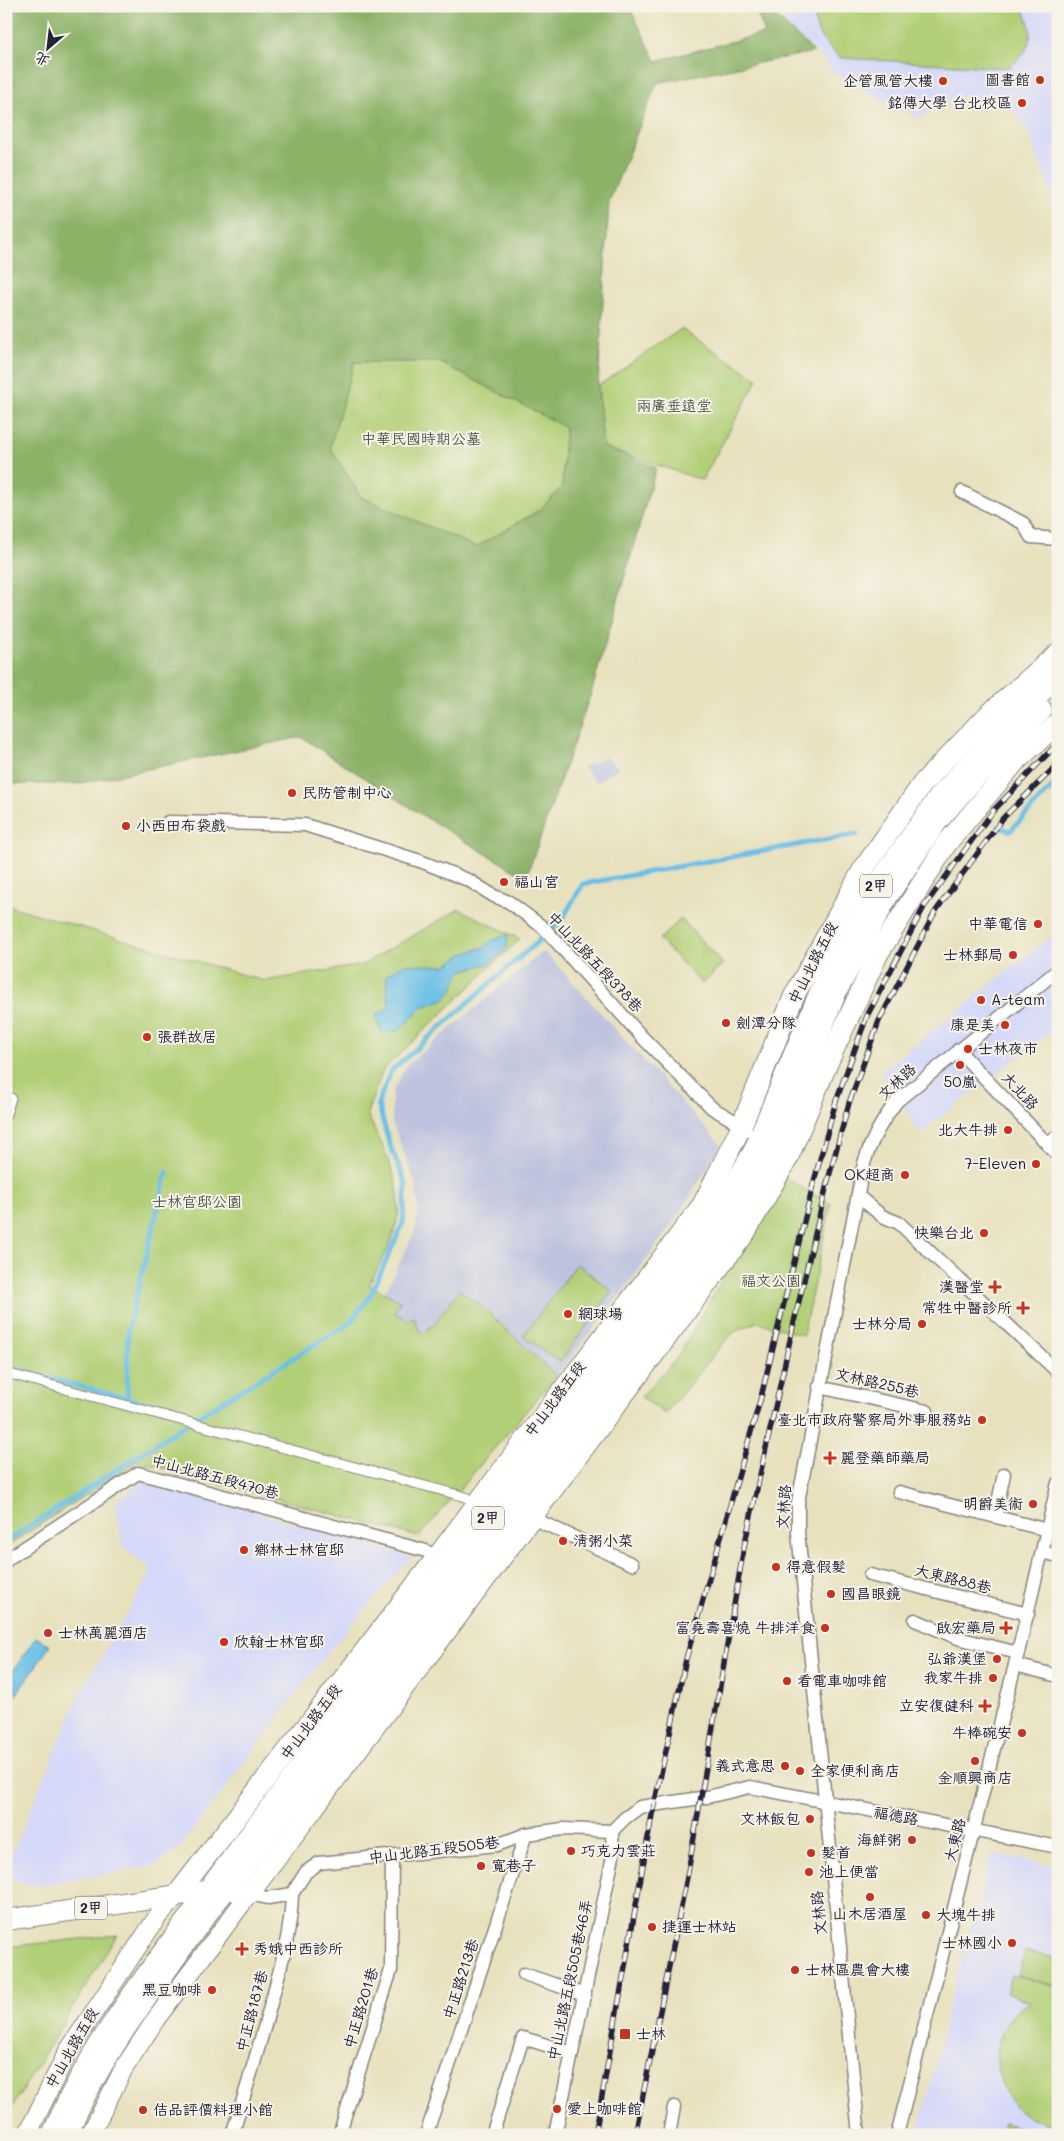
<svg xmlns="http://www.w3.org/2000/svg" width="1064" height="2141" viewBox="0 0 1064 2141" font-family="Mali,'LXGW WenKai TC',sans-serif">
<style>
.built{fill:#d4d8f9}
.industrial{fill:#bdc3de}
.green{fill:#b1cf76;stroke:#6a7858}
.forest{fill:#8cb267;stroke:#576a51;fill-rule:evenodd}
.water{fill:#69bfe6;stroke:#467090}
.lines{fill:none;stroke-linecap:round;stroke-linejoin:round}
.stream{stroke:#69bfe6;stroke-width:5}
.pedestrian-casing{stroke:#85827c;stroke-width:11}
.minor-casing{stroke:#85827c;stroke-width:15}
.secondary-casing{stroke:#85827c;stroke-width:20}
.primary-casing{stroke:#85827c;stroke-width:22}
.pedestrian{stroke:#fff;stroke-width:9}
.minor{stroke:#fff;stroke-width:12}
.secondary{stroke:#fff;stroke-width:18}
.primary{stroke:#fff;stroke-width:20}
.rail-casing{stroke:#22223b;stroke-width:5.5}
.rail{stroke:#f7f3e8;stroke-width:4;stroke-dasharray:11;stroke-linecap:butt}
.poi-dot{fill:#c8321e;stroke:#f7f3e8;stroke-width:2}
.labels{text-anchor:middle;stroke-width:4;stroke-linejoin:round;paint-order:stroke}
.shield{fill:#f7f3e8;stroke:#62616f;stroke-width:1}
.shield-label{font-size:14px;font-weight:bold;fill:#22223b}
.poi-label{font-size:15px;fill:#22223b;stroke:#f7f3e8;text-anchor:start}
.park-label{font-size:15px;fill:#4d564d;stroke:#f7f3e8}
.street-label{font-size:15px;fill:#22223b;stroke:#f7f3e8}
</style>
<rect width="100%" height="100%" fill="#f7f3e8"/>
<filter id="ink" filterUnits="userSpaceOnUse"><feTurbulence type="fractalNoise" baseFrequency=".02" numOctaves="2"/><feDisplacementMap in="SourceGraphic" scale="10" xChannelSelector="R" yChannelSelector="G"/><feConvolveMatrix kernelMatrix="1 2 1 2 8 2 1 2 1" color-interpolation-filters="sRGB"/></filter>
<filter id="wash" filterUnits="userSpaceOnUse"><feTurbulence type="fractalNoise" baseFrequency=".0096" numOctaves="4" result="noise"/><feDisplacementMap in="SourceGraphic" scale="20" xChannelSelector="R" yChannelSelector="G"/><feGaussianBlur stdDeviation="1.12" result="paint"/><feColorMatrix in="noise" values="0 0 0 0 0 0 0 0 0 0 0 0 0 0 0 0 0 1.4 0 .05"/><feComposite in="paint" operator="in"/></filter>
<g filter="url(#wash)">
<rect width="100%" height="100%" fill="#e8e1be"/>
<g class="built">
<polygon points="763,6 1058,6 1058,213 1031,138 1015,111 958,96 918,118 836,75 815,50 793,33 784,19"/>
<polygon points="1058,931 1058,1026 920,1133 880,1072"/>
<polygon points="144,1480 411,1557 333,1646 180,1847 155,1866 32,1886 6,1877 6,1868 79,1696 152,1570 123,1546 115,1502"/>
<polygon points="992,1853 1058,1867 1058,2135 917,2135 940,2048 945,2020"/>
</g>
<g class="industrial">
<polygon points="605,757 619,767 596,783 583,767"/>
<polygon points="544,951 721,1145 681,1211 630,1282 556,1376 482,1307 459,1291 434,1324 424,1333 408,1320 394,1313 391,1296 385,1292 415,1231 418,1214 416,1184 392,1122 392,1092 407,1065"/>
</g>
<g class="green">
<path d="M817,6H1021C1037,33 1032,50 1008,68L841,58C824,44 810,29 817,6Z"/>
<polygon points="681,329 758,379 702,480 603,447 598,386"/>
<polygon points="354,362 439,362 565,427 562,487 541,509 476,547 361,497 330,447"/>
<path d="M6,905L264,981L362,965L459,909L520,939L383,1070L367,1113C380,1143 403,1181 398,1215C395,1239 380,1263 369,1285L391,1296L400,1302L394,1313L408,1320L414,1317L419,1330L424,1333L434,1324L459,1290L482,1307L556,1376L419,1537L137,1461L6,1547Z"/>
<polygon points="681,919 723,964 702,984 659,939"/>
<polygon points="782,1176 831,1204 803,1335 757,1322 734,1332 721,1346 665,1414 641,1397 677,1358"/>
<polygon points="577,1264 612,1291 560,1362 523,1336"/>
<polygon points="117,1935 6,2117 6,1947"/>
<polygon points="1025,1951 1058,1959 1058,1986 1018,1976"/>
<path d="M1011,1975L1058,1987V2126C1045,2123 1032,2120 1022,2112C986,2083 989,2022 1031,2002L1006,1993Z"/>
<polygon points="1004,2123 1046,2135 1001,2135"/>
</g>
<path class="forest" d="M6,6H629L656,61L765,33L754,6H765L814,52L657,83L609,202L598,386L603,447L656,468L592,690L526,878L430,820L301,737L77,784H6ZM354,362H439L565,427L562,487L541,509L476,547L361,497L330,447Z"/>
<g class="water">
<polygon points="508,935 507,948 491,963 460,971 453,989 445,999 422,1007 399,1031 381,1033 376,1015 389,1008 386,975 405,964 445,966 463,954 482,948 493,940"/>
<polygon points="36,1637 50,1646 16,1695 6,1689 6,1681"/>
</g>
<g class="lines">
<g class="stream">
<polyline points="999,827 1010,831 1058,781"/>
<polyline points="6,1367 197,1417"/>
<polyline points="127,1399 128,1329 167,1172"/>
<polyline points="6,1542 197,1417 350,1323 371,1294 403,1223 406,1184 389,1143 378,1103 391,1071 561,921 583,884 857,834"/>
</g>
</g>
</g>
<g filter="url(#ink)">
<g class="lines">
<g class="pedestrian-casing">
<g id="pedestrian">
<polyline points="6,1097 11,1098 6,1114"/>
<polyline points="6,1373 466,1497 477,1503"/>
</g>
</g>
<g class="minor-casing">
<g id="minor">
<polyline points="962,492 1023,523 1031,537 1058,539"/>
<polyline points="168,822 305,825 420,861 468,880 494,896 509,902 544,928 643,1038 712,1108 731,1119 746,1131"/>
<polyline points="958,1050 1058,1155"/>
<polyline points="1048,1145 1058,1135"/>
<polyline points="858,1196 882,1216 899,1223 1058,1372"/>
<polyline points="819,1387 927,1411"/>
<polyline points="899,1492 1047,1530"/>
<polyline points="532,1515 541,1522 632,1564"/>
<polyline points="995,1516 1004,1474"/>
<polyline points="1042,1552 1058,1556"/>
<polyline points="6,1561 9,1558 138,1473 426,1551 437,1557"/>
<polyline points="870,1575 1028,1614"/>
<polyline points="915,1620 958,1638 1018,1653"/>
<polyline points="1015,1665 1058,1676"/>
<polyline points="249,1894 268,1898 292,1894 306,1872 319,1863 497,1845 526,1834 563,1829 612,1831 625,1818 640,1807 707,1797 750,1787 1058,1847"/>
<polyline points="524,1974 585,1995"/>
<path d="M232,2135C246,2091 259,2047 271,2003C281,1966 291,1932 292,1894"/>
<polyline points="339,2135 391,1970 392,1856"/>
<polyline points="426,2135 526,1834"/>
<polyline points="492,2135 523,2038 572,2053"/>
<polyline points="555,2135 613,1856 612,1831"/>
<polyline points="669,2135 674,2107"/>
<path d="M859,2135L798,1532V1502L864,1163C871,1140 882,1120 897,1101L1058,970"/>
<polyline points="897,2135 1018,1653 1058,1483"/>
</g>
</g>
<g class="secondary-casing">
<g id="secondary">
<polyline points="27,2135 68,2051 158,1916 176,1896"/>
<path d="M51,2135C88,2045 150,1968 207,1891"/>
<path d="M68,2135C94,2073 132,2019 171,1966C189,1940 207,1914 228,1889"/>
<polyline points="90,2135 124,2068 156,2019 249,1894"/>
</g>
</g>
<g class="primary-casing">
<g id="primary">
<polyline points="228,1889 731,1223 773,1147 837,991 888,896 937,822 977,776 1042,710"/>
<polyline points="207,1891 716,1215 753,1152 823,984 876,886 940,795 1000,730 1058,677"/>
<polyline points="176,1896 437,1557 703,1204 741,1127 794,996 862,871 923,783 987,716 1058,653"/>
<polyline points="6,1920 207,1891 228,1889 249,1894 745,1233 788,1158 829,1060 878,954 947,843 1015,762 1058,723"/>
</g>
</g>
<use href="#pedestrian" class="pedestrian"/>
<use href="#minor" class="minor"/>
<use href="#secondary" class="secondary"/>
<use href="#primary" class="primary"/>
<g class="rail-casing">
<g id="rail">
<polyline points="595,2135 652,1815 686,1659 761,1397 813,1185 836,1101 867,1016 924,907 993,811 1058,743"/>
<polyline points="635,2135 688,1872 744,1547 794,1322 827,1184 849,1103 879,1021 935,912 1003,818 1058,764"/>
</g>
</g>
<use href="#rail" class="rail"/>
</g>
</g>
<g class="poi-dot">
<circle cx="1040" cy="80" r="5"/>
<circle cx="943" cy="81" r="5"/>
<circle cx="1022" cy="103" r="5"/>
<circle cx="292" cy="793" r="5"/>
<circle cx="126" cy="826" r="5"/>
<circle cx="504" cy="882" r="5"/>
<circle cx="1038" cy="924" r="5"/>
<circle cx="1013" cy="955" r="5"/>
<circle cx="981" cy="1000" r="5"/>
<circle cx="726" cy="1023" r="5"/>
<circle cx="1005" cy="1025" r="5"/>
<circle cx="147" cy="1037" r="5"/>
<circle cx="968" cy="1049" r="5"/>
<circle cx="960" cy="1065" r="5"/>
<circle cx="1008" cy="1130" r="5"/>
<circle cx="1036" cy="1164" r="5"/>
<circle cx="905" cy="1175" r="5"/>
<circle cx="984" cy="1233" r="5"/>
<path d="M992.5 1279.5h5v5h5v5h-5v5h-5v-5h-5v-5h5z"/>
<path d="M1020.5 1300.5h5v5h5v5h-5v5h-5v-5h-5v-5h5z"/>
<circle cx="568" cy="1314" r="5"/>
<circle cx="922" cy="1324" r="5"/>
<circle cx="982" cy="1420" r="5"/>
<path d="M827.5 1450.5h5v5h5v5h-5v5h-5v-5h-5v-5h5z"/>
<circle cx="1033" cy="1504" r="5"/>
<circle cx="563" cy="1541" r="5"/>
<circle cx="244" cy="1550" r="5"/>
<circle cx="776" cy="1567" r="5"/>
<circle cx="831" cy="1594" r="5"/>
<circle cx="825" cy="1628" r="5"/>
<path d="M1003.5 1620.5h5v5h5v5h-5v5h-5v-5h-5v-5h5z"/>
<circle cx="48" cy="1633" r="5"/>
<circle cx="224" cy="1642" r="5"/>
<circle cx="997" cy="1659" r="5"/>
<circle cx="993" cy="1678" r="5"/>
<circle cx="787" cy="1681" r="5"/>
<path d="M982.5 1698.5h5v5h5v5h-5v5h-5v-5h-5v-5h5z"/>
<circle cx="1022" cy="1733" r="5"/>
<circle cx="975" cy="1761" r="5"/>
<circle cx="785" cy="1766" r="5"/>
<circle cx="800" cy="1771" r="5"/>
<circle cx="810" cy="1819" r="5"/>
<circle cx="912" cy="1840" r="5"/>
<circle cx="571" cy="1851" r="5"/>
<circle cx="811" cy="1853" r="5"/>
<circle cx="481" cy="1866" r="5"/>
<circle cx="809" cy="1872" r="5"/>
<circle cx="870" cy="1897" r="5"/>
<circle cx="926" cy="1915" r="5"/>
<circle cx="652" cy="1927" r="5"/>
<circle cx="1012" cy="1943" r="5"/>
<path d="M239.5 1941.5h5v5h5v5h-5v5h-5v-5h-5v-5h5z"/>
<circle cx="795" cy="1970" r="5"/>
<circle cx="212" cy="1990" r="5"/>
<rect x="619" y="2028" width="12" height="12" rx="2.5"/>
<circle cx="557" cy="2109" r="5"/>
<circle cx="143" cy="2110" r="5"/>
</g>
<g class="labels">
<g class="shield">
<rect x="860" y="874.5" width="32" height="23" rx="4"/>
<rect x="472" y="1506.5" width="32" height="23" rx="4"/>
<rect x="75" y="1896.5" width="32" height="23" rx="4"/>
</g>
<g class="shield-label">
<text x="876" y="891">2甲</text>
<text x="488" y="1523">2甲</text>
<text x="91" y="1913">2甲</text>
</g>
<g class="poi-label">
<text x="1030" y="85" text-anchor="end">圖書館</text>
<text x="933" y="86" text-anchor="end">企管風管大樓</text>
<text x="1012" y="108" text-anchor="end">銘傳大學 台北校區</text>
<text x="302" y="798">民防管制中心</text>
<text x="136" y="831">小西田布袋戲</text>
<text x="514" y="887">福山宮</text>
<text x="1028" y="929" text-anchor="end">中華電信</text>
<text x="1003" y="960" text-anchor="end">士林郵局</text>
<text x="991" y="1005">A-team</text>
<text x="736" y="1028">劍潭分隊</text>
<text x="995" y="1030" text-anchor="end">康是美</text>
<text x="157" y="1042">張群故居</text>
<text x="978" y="1054">士林夜市</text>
<text x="960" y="1087" text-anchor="middle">50嵐</text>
<text x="998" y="1135" text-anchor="end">北大牛排</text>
<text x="1026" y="1169" text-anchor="end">7-Eleven</text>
<text x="895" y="1180" text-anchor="end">OK超商</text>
<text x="974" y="1238" text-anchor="end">快樂台北</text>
<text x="984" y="1292" text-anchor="end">漢醫堂</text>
<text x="1012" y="1313" text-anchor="end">常牲中醫診所</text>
<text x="578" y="1319">網球場</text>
<text x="912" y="1329" text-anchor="end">士林分局</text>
<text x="972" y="1425" text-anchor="end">臺北市政府警察局外事服務站</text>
<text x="840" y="1463">麗登藥師藥局</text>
<text x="1023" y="1509" text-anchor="end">明爵美術</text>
<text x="573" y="1546">清粥小菜</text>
<text x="254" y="1555">鄉林士林官邸</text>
<text x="786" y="1572">得意假髮</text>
<text x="841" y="1599">國昌眼鏡</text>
<text x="815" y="1633" text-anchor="end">富堯壽喜燒 牛排洋食</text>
<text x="996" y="1633" text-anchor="end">啟宏藥局</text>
<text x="58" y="1638">士林萬麗酒店</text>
<text x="234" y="1647">欣翰士林官邸</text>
<text x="987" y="1664" text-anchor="end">弘爺漢堡</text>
<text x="983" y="1683" text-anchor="end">我家牛排</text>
<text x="797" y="1686">看電車咖啡館</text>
<text x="974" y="1711" text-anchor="end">立安復健科</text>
<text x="1012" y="1738" text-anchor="end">牛棒碗安</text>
<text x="775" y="1771" text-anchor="end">義式意思</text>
<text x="810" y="1776">全家便利商店</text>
<text x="975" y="1783" text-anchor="middle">金順興商店</text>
<text x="800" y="1824" text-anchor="end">文林飯包</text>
<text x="902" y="1845" text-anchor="end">海鮮粥</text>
<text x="581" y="1856">巧克力雲莊</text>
<text x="821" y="1858">髮首</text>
<text x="491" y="1871">寬巷子</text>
<text x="819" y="1877">池上便當</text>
<text x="870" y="1919" text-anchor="middle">山木居酒屋</text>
<text x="936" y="1920">大塊牛排</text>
<text x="662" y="1932">捷運士林站</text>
<text x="1002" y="1948" text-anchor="end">士林國小</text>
<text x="253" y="1954">秀娥中西診所</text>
<text x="805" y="1975">士林區農會大樓</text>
<text x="202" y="1995" text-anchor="end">黑豆咖啡</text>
<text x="636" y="2039">士林</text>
<text x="567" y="2114">愛上咖啡館</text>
<text x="153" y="2115">佶品評價料理小館</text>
</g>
<g class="park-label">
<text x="674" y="411">兩廣垂遠堂</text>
<text x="421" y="444">中華民國時期公墓</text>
<text x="197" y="1207">士林官邸公園</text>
<text x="771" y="1286">福文公園</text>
</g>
<g class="street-label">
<text transform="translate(595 962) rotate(47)" y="5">中山北路五段378巷</text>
<text transform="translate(813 963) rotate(-63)" y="5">中山北路五段</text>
<text transform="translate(897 1082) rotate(-43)" y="5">文林路</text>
<text transform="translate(1020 1091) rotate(47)" y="5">大北路</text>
<text transform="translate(877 1383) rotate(13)" y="5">文林路255巷</text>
<text transform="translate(555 1399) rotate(-53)" y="5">中山北路五段</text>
<text transform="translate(215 1477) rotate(15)" y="5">中山北路五段470巷</text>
<text transform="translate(784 1507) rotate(-86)" y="5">文林路</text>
<text transform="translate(953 1579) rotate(14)" y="5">大東路88巷</text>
<text transform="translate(311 1722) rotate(-53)" y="5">中山北路五段</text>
<text transform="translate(896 1816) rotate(10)" y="5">福德路</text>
<text transform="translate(955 1840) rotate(-76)" y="5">大東路</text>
<text transform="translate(434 1850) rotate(-7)" y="5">中山北路五段505巷</text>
<text transform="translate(819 1913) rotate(-96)" y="5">文林路</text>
<text transform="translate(461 1979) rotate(-72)" y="5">中正路213巷</text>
<text transform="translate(570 1980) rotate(-78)" y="5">中山北路五段505巷46弄</text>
<text transform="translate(361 2008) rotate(-73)" y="5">中正路201巷</text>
<text transform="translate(252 2011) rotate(-75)" y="5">中正路187巷</text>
<text transform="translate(72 2048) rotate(-60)" y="5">中山北路五段</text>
</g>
</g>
<rect width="1064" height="2141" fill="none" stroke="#f7f3e8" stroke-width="25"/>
<g transform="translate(48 48) rotate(208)" stroke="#f7f3e8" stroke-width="4" paint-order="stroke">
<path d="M0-4L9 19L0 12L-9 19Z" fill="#22223b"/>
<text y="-8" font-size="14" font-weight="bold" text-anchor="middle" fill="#22223b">北</text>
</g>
</svg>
